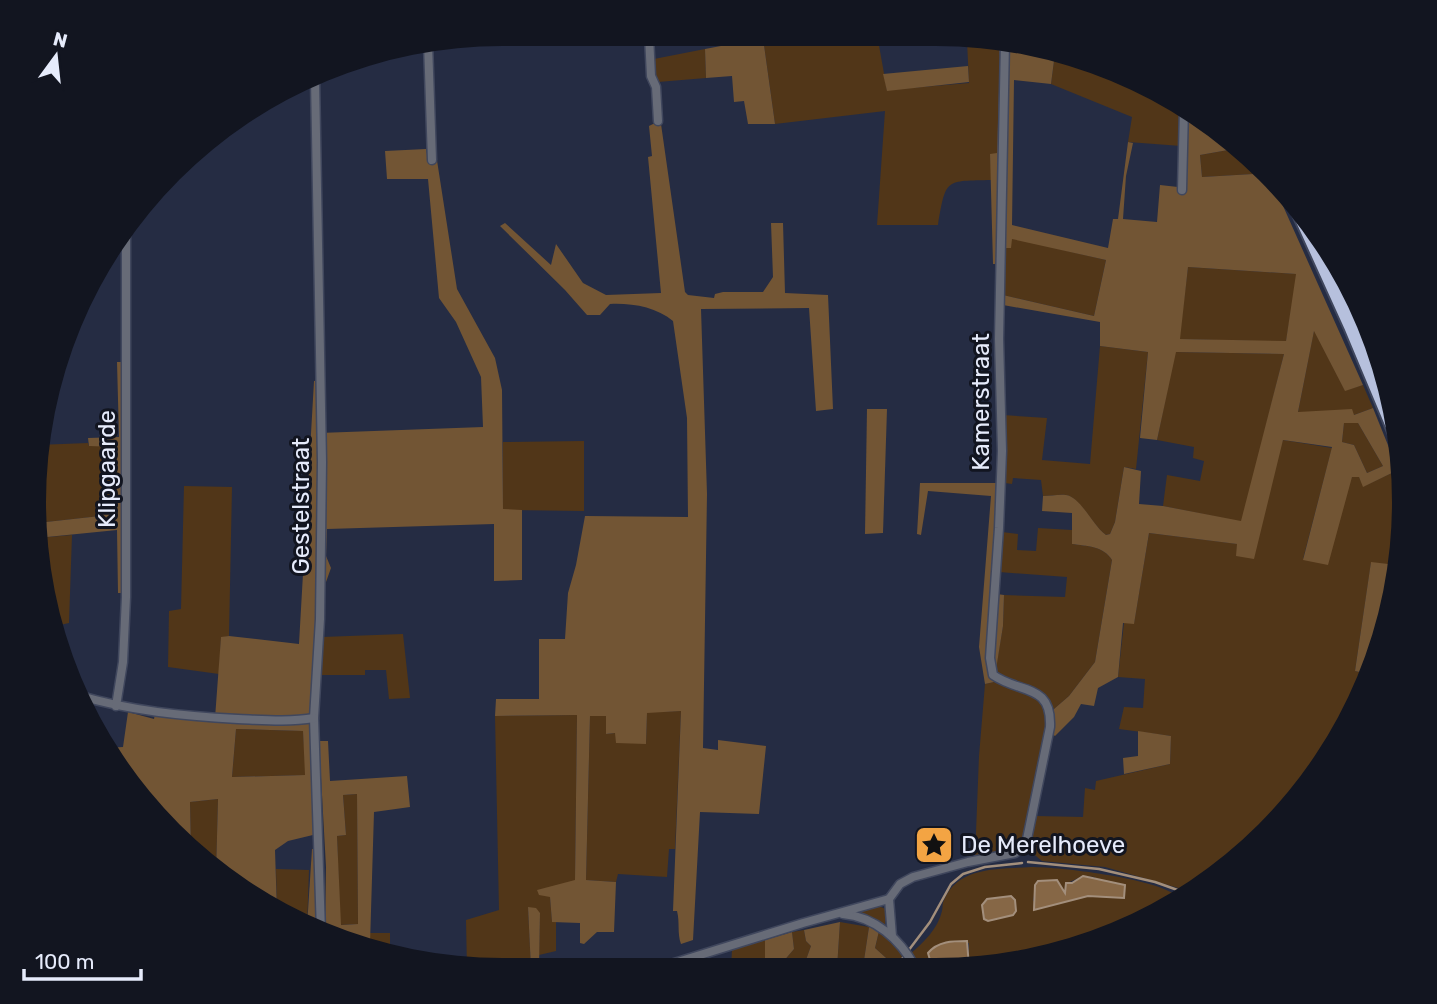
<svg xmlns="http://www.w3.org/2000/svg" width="1437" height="1004" viewBox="0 0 1437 1004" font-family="Rubik,sans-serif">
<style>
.green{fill:#513618;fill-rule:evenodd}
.forest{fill:#725534;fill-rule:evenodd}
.water{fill:#866746;stroke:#a38f7c;stroke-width:2}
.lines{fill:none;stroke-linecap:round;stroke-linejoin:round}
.stream{stroke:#a38f7c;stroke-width:2.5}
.minor-casing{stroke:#40475d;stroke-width:11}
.motorway-casing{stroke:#40475d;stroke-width:18}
.minor{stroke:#676b77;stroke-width:8}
.motorway{stroke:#b6c0dd;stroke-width:14}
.labels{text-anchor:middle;stroke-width:6;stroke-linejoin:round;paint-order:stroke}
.street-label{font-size:24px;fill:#e6ebfb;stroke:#121520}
.poi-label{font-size:24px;fill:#e6ebfb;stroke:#121520;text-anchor:start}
</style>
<rect width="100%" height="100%" fill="#252c43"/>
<g class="green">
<path d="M763,38L878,40L887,90L969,83L967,41L998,42L1000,57L997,154H990L992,180C945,181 946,178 938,225H877L885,111L775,124Z"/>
<polygon points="705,49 706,78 658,82 654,72 654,59"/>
<polygon points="1055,53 1170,96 1181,106 1181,146 1128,142 1132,117 1051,84"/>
<polygon points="1234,149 1246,159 1253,174 1202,177 1200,155"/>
<polygon points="1012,238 1106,260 1094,316 1003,295 1005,248"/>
<polygon points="1188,267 1297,274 1286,342 1179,339"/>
<polygon points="1314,330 1345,390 1363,385 1373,408 1354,415 1298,412"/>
<path d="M1100,346L1148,352L1136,469L1124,467L1115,522L1110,534L1106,535C1092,525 1080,497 1066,495C1059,494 1050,496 1043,496L1041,480L1013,478L1012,484L1005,483L1003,415L1047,418L1042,460L1090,464Z"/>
<polygon points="1175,352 1284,354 1242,522 1163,506 1167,475 1200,481 1204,461 1193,458 1194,447 1157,440"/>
<polygon points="1344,423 1358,423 1383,466 1367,473 1354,445 1342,442"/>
<polygon points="1283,440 1332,448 1303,559 1352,477 1359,477 1364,486 1398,470 1401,477 1403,532 1397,565 1371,563 1355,671 1369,674 1361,695 1351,695 1350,718 1307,787 1244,854 1189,891 1105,867 1042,861 1030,851 1036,816 1083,817 1085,788 1095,790 1096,781 1170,764 1171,736 1119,729 1124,707 1143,708 1145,679 1118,677 1124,623 1134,623 1149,533 1238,544"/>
<polygon points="584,441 584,511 503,510 503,442"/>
<polygon points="88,443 89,446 116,446 116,504 100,516 37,523 37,445"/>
<polygon points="184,486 232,487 229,636 221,638 219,674 168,667 169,611 181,609"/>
<path d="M1038,528L1072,530V544C1086,546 1104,546 1112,560L1095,662L1069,696L1054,709C1038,683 1020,688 995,673L1003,626L1004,595L1065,597L1067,577L999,572L1002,532L1018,534L1017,550L1036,551Z"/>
<polygon points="72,535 69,623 60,625 60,638 37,564 37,538"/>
<polygon points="403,634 410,698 389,699 386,670 365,670 365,675 320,675 322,637"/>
<polygon points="994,682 1033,695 1043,702 1048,720 1027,837 1016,850 975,858 979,756 985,684"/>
<polygon points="681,711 675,849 669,849 667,877 618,874 616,882 586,880 590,716 606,716 606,734 615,733 646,744 647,712"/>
<polygon points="577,715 575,881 550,897 552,921 556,922 556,951 539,955 540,913 528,907 531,969 467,969 466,920 499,910 495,716"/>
<polygon points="236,729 303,731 306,775 232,777"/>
<polygon points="357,794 358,924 340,925 337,836 346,835 343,795"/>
<polygon points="218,799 216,873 191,850 190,802"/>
<path d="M1031,867C1061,867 1152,878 1176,895L1166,906L1142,923L997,967H969V943C953,943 939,940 928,953L932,967H917L910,954C923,943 938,929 942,911C943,907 942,904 944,900C958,866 1000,869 1031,867ZM1083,876L1095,877V896L1033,901L1036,883L1049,880L1065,893V884Z"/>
<polygon points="276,869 309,870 307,927 277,912"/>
<polygon points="878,906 886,909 885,926 857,913"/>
<polygon points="840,922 869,927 863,967 837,968"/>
<polygon points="804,930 806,941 811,946 803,968 782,968 782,963 794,949 792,932"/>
<polygon points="879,931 903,955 895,966 875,948"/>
<polygon points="370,933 390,933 390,956 368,950"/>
<polygon points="765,940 765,968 731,968 732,950"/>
</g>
<g class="forest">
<polygon points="763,38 775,124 748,124 744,101 734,102 732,76 706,78 705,49"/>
<path d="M998,42H1027L1055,53L1051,84L1014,80L1012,225L1108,248L1113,219H1118L1128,142L1133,143L1126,176L1123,219L1157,222L1160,185L1178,187L1181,106L1234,149L1200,155L1202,177L1253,174L1246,159L1271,179L1363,385L1345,391L1314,331L1298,412L1352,409L1354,415L1373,408L1398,470L1363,487L1359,477H1352L1328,565L1303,560L1332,447L1283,440L1254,559L1236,556L1237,544L1149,533L1134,624L1123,623L1118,677L1098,688L1094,706L1081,704L1074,717L1055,736L1052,734L1054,709L1069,696L1095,662L1112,560C1104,546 1086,546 1072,544V513L1042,511L1043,496C1050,496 1059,494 1066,495C1081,497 1092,525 1106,535L1110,534L1115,522L1124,467L1141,471L1139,504L1163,506L1241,521L1284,354L1176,352L1157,440L1140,438L1148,352L1100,346V322L1003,305V295L1094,316L1106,260L1012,239L1011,248H1005L1003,264H993L990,154L997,153L1000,57ZM1188,267L1296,274L1286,341L1180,339ZM1344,423H1358L1383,466L1367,473L1354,445L1342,442Z"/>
<polygon points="968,66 969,82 887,91 883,74"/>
<path d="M653,124H661L685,292L688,295L714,298L715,294L723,292H763L773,277L771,223H783L785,293L828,295L833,409L816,411L809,308L701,309L707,494L703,748L718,750V740L766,746L759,814L700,812L693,940L681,944C677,933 680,922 677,911H673L681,711L647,713L646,744L616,743L615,733L606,734V716H590L586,880L616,882L614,932H597L584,944L580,943V923L552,922L550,897L539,895L537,890L575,880L577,715L495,716L496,699H539V639H565L568,593L576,565L585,516L688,517L687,418L673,321C656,307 632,303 610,304L600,315H587L565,290L500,226L505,223L551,265L556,244L583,283L606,295L661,293L648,157L652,156L649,126Z"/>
<path d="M426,149L427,155L436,154L457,289L495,358L502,390L503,509L522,510V580L494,581V524L327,529L326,556L331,568L326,582H319L317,834L288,841L275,850L277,912L216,873L218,799L190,802L191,850L150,811L107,748L123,747L128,712L154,719L155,714L172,718H215L221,637L229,636L299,644L314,381H317L319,433L483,427L481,377L456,322L439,298L428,179H387L385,151ZM236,729L303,731L305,775L232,777Z"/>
<polygon points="131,355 129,593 118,593 117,530 37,538 37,523 100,516 100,504 116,504 116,447 89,446 88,438 119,437 117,362 123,362 123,356"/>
<polygon points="867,409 887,409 883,533 865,534"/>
<polygon points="920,483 1005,483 997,594 1004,595 1003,626 994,682 985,684 979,647 991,496 928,491 921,535 917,534"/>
<polygon points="1371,562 1397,565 1391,606 1388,607 1381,641 1369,674 1355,671"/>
<polygon points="1138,731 1171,736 1170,764 1124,774 1123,758 1138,756"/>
<path d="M319,741H328L330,781L407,776L410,807L374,812L370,944L368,950L325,934L326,867ZM357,794L358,924L341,925L337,836L346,835L343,795Z"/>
<polygon points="312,849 317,849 318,931 307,926"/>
<polygon points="528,907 536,908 540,913 539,969 531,969"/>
<polygon points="840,922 837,968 827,968 826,962 819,958 814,968 803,968 811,946 806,941 804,930"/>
<polygon points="869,927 879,931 875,948 895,966 893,967 863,967"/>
<polygon points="792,932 794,949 782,963 782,968 765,968 765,940"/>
</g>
<g class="water">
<polygon points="1083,876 1125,885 1124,898 1088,896 1034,910 1035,885 1038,881 1057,880 1065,893 1066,883 1072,883"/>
<polygon points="1011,896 1015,900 1016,911 1013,915 988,921 984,919 982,905 987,899"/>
<path d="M967,941L969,967H932L928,953C938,941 953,941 967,941Z"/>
</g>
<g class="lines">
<g class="stream">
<polyline points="1028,862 1099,869 1155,882 1186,893"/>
<polyline points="1174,901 1183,893"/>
<polyline points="896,967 930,922 951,884 963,874 985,867 1022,863"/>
</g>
<g class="minor-casing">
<g id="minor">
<polyline points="649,36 651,76 656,87 658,121"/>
<polyline points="428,43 432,160"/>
<polyline points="315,79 322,462 320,619 314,718 321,932"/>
<polyline points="1182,190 1184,108"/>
<path d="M77,695C131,711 183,716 238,719C264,720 289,722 314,718"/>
<polyline points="116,706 123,662 126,597 126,231"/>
<path d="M843,914C875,917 900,939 915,967"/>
<path d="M892,936L889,899L900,884L913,877L968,862L1015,853L1026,844L1050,727C1052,683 1020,694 993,675L990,658L999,528L1002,451L999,339L1005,42"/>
<polyline points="655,969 803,923 889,899"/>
</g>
</g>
<g class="motorway-casing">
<g id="motorway">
<polyline points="1297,207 1351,326 1400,443"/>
<polyline points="1339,265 1381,360"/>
</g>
</g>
<use href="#minor" class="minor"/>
<use href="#motorway" class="motorway"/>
</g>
<defs>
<g id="sight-square" transform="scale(2.0125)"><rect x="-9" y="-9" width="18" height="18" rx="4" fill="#f3a443" stroke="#121520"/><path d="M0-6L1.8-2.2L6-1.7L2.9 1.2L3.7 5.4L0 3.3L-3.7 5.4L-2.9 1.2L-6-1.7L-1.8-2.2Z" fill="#111"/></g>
</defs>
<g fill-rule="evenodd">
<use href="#sight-square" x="934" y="845"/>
</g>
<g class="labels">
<g class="street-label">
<text transform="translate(981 402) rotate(-90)" y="8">Kamerstraat</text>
<text transform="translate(107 469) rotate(-90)" y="8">Klipgaarde</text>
<text transform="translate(301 506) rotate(-90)" y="8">Gestelstraat</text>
</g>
<g class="poi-label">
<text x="961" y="853">De Merelhoeve</text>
</g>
</g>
<path d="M0 0H1437V1004H0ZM502 46H936A456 456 0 0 1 1392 502V502A456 456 0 0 1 936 958H502A456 456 0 0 1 46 502V502A456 456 0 0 1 502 46Z" fill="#121520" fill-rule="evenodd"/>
<g transform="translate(56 56) rotate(15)" stroke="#121520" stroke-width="5" paint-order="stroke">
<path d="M0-5L12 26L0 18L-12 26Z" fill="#e6ebfb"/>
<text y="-10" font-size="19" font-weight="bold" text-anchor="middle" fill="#e6ebfb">N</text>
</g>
<path d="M24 969v10h117v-10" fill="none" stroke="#e6ebfb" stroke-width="3.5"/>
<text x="35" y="969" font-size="21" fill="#e6ebfb" stroke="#121520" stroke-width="5" paint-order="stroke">100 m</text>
</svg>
